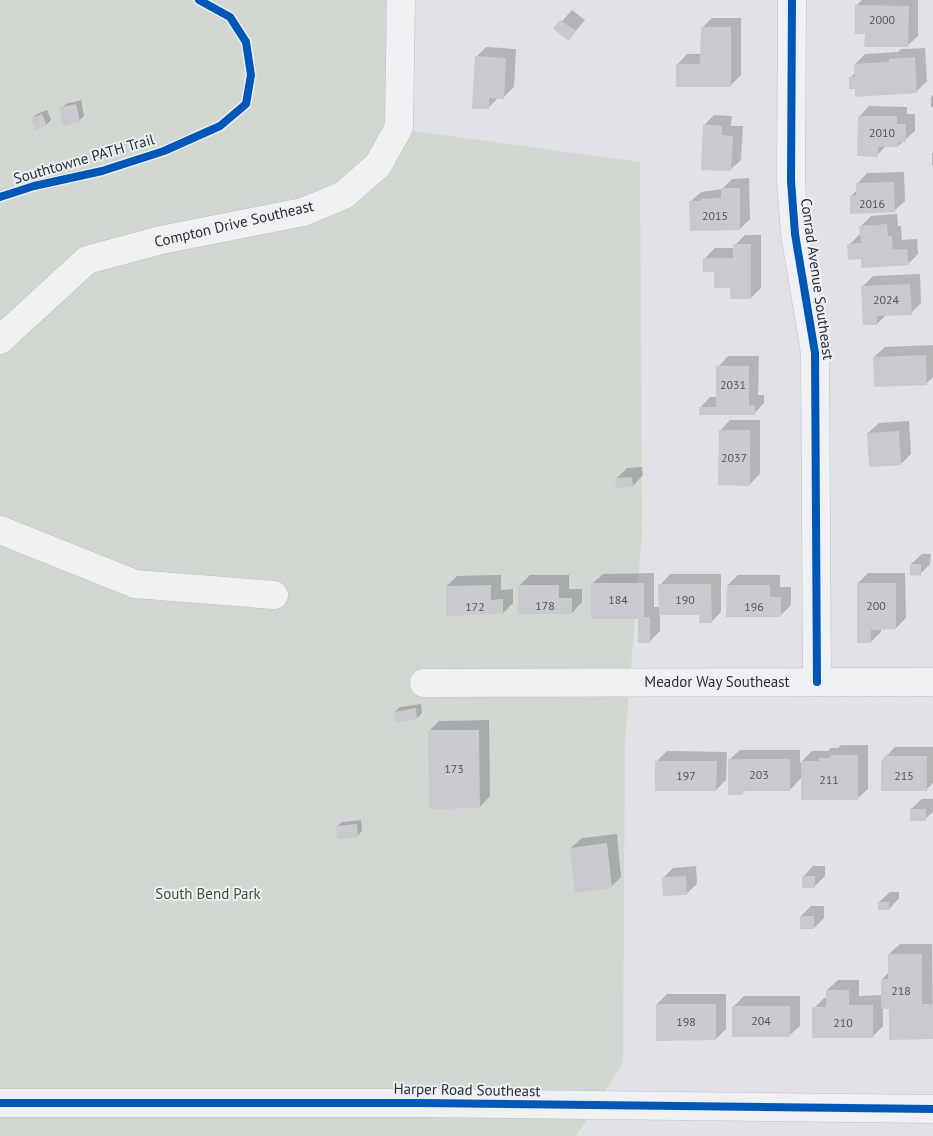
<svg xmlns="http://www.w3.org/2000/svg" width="933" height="1136" viewBox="0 0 933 1136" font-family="'PT Sans',sans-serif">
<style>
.green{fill:#d0d8d1}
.shadow{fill:#0003}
.building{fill:#c9cacd}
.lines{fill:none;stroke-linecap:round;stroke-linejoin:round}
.minor-casing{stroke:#bfc0c3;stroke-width:29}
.minor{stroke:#eff0f2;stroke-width:28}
.cycleway-casing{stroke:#eef0f4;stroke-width:11}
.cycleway{stroke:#0057b8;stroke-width:8}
.labels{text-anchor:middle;stroke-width:4;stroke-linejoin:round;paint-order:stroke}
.number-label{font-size:12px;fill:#525661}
.street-label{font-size:15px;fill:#292f3c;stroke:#eef0f4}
.park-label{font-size:15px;fill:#3b5638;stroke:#eef0f4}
</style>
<rect width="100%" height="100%" fill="#e1e2e5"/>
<polygon class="green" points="0,0 401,0 399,129 640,162 642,535 625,740 623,1063 576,1136 0,1136"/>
<g class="shadow">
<polygon points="862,0 918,0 918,36 907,46 866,33 856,6"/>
<polygon points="572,10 585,20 569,39 555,29"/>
<polygon points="712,18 741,18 741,75 730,86 677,65 687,54 702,54 702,28"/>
<polygon points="486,47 516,49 514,87 504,97 499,97 488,108 476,57"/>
<polygon points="925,48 927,81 916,92 856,88 850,78 856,72 855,64 865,54 898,52 901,49"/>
<polygon points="933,95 933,107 931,107 931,97"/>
<polygon points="81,100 84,116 79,121 61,109 66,104"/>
<polygon points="869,106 907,107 907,114 915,114 915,131 898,146 886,146 877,155 859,117"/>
<polygon points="47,110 51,120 46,125 32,118 37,114"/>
<polygon points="714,115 732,116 731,126 743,126 741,160 730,170 704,125"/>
<polygon points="933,152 933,165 932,165 932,153"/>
<polygon points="904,172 905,201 894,211 851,196 857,190 857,184 867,173"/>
<polygon points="749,178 750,219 740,229 690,202 701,192 722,189 732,179"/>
<polygon points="897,214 898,226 901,226 902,240 917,239 918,254 908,264 862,258 849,245 859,235 861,234 861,226 871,216"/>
<polygon points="745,235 761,235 761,288 751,298 731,287 705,258 715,248 735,248 735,245"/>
<polygon points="920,274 921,303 911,313 886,315 877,324 862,287 873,276"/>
<polygon points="933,345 933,377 927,383 874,357 885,347"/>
<polygon points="728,356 759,356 758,395 764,395 764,403 754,414 700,408 710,397 717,397 718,367"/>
<polygon points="730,420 760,420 760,474 750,484 720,431"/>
<polygon points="909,421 911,454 901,464 868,433 879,423"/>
<polygon points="642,467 643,475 633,486 617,478 627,468"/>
<polygon points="922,554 931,554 930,564 920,574 911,564"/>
<polygon points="654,573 654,607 660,607 660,585 670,574 721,574 721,612 711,622 700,614 660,614 660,631 650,641 639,617 592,584 603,574"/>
<polygon points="868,573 905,573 906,618 896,628 881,628 881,632 871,642 858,583"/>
<polygon points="501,575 501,590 513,589 513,603 503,613 447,586 457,576"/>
<polygon points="530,575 569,575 569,589 582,589 582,602 572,613 519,586"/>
<polygon points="738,575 780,575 780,587 791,587 791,605 780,616 728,585"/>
<polygon points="421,704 422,713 417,718 395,712 400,707"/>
<polygon points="489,720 490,796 480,807 429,731 439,721"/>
<polygon points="841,745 868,745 868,789 857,799 802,777 790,790 746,790 742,794 729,760 740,750 800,750 800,763 812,751 828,751 831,748 838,748"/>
<polygon points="895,747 933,747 933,783 926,790 882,761"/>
<polygon points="667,751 727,752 726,780 716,790 656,762"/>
<polygon points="922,799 933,799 933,812 925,819 911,809"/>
<polygon points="361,820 362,831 357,836 337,826 342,822"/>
<polygon points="617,834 621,877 611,887 571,848 582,838"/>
<polygon points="696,866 697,884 686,894 663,878 673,868"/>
<polygon points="813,866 825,866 825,876 815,886 803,877"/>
<polygon points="890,892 899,892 899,898 889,909 879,902"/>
<polygon points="811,906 824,906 824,918 814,928 801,916"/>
<polygon points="900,944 932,944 933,1038 890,1008 883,1008 883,1026 872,1037 814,1008 824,998 827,998 827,990 838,980 859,980 859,996 882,995 882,979 889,972 889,954"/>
<polygon points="667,994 726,994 726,1029 716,1039 657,1004"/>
<polygon points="744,996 800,996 800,1026 789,1036 734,1006"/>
</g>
<g class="building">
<polygon points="855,5 909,6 908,47 864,47 865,34 855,34"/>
<polygon points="560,20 576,31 569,41 553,29"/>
<polygon points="701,27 731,27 731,87 676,87 676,64 700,64"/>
<polygon points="475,56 506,58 504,99 489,98 489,109 472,109"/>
<polygon points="915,57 917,93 855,97 855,89 849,89 849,77 855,77 854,64 889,62 889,59"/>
<polygon points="76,104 80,122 63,126 59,108"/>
<polygon points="42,114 47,126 35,130 31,118"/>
<polygon points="858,116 897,116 897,124 906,124 906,142 898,142 898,147 878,147 878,157 857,156"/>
<polygon points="703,124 722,126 722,135 733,136 731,171 701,170"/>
<polygon points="894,182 895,212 850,214 850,196 856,195 856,183"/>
<polygon points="721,188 740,188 740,230 690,231 689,201 701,201 701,199 721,198"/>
<polygon points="887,224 888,236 892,236 893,250 907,249 909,265 861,268 861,259 848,260 847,244 861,243 859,226"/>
<polygon points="733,244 751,244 751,299 730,299 730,288 714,288 714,272 703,272 703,258 733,258"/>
<polygon points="910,284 912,315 877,316 877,325 863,325 861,286"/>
<polygon points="926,355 927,385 874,387 873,357"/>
<polygon points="716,366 749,366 749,405 755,405 755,415 699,415 699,407 716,407"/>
<polygon points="719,430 750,430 750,486 718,485"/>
<polygon points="899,431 901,465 869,467 867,433"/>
<polygon points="632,477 633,487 616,488 615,478"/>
<polygon points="910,564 921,564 921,576 910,575"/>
<polygon points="591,583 644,583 644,617 650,617 650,643 638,643 638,619 591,619"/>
<polygon points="857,583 896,583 896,629 871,630 871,643 857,643"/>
<polygon points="658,584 711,584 712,623 699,623 699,615 659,615"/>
<polygon points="491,585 491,600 503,599 503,614 446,616 446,586"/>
<polygon points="518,585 559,585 559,598 572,598 572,614 518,614"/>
<polygon points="727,585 770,585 770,597 781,597 781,617 726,617"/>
<polygon points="416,708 417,719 395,722 394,712"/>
<polygon points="428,730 479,730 480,808 429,809"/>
<polygon points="830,755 858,755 858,800 801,800 801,761 819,761 819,758 830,758"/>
<polygon points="884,756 927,756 927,791 881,791 881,761 884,761"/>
<polygon points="728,759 790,759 790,791 743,791 743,795 728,795"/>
<polygon points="655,761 717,761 716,791 655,791"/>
<rect x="910" y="809" width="16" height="12"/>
<polygon points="357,824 358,837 337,839 336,826"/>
<polygon points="607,843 612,888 575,893 570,848"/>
<polygon points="686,876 687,895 663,896 662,877"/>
<rect x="802" y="876" width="13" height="12"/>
<rect x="878" y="902" width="11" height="8"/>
<rect x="800" y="916" width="14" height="13"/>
<polygon points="888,954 922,954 922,1004 933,1004 933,1039 889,1040 889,1009 881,1009 881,979 888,979"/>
<polygon points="826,990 849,990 849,1005 873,1005 873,1038 812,1038 812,1007 826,1007"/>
<polygon points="656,1004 716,1004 716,1040 656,1041"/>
<rect x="732" y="1006" width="58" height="31"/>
</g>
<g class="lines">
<g class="minor-casing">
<g id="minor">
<polyline points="792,0 791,181 795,234 815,353 817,682"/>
<polyline points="0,340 87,260 161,240 303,212 344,195 378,165 399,127 401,0"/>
<polyline points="0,530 135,584 274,595"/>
<polyline points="424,683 933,682"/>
<polyline points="0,1103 421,1103 933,1109"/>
</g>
</g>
<use href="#minor" class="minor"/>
<g class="cycleway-casing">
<g id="cycleway">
<polyline points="792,0 791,181 795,234 815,353 817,682"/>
<polyline points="0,197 34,186 102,171 164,151 220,126 246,104 251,75 246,42 230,17 199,0"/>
<polyline points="0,1103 421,1103 933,1109"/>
</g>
</g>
<use href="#cycleway" class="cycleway"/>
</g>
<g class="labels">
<g class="number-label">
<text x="882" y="24">2000</text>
<text x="882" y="137">2010</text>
<text x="872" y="208">2016</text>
<text x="715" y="220">2015</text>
<text x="886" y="304">2024</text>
<text x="733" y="389">2031</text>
<text x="734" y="462">2037</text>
<text x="618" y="604">184</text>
<text x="685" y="604">190</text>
<text x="545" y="610">178</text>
<text x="876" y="610">200</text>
<text x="475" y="611">172</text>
<text x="754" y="611">196</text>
<text x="454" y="773">173</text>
<text x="759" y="779">203</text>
<text x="686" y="780">197</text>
<text x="904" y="780">215</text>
<text x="829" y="784">211</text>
<text x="901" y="995">218</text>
<text x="761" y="1025">204</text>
<text x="686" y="1026">198</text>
<text x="843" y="1027">210</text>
</g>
<g class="street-label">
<text transform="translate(84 159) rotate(-16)" y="5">Southtowne PATH Trail</text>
<text transform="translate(234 224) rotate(-13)" y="5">Compton Drive Southeast</text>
<text transform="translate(817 279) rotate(82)" y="5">Conrad Avenue Southeast</text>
<text x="717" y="687">Meador Way Southeast</text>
<text transform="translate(467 1090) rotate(1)" y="5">Harper Road Southeast</text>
</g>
<g class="park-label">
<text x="208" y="899">South Bend Park</text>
</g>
</g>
</svg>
